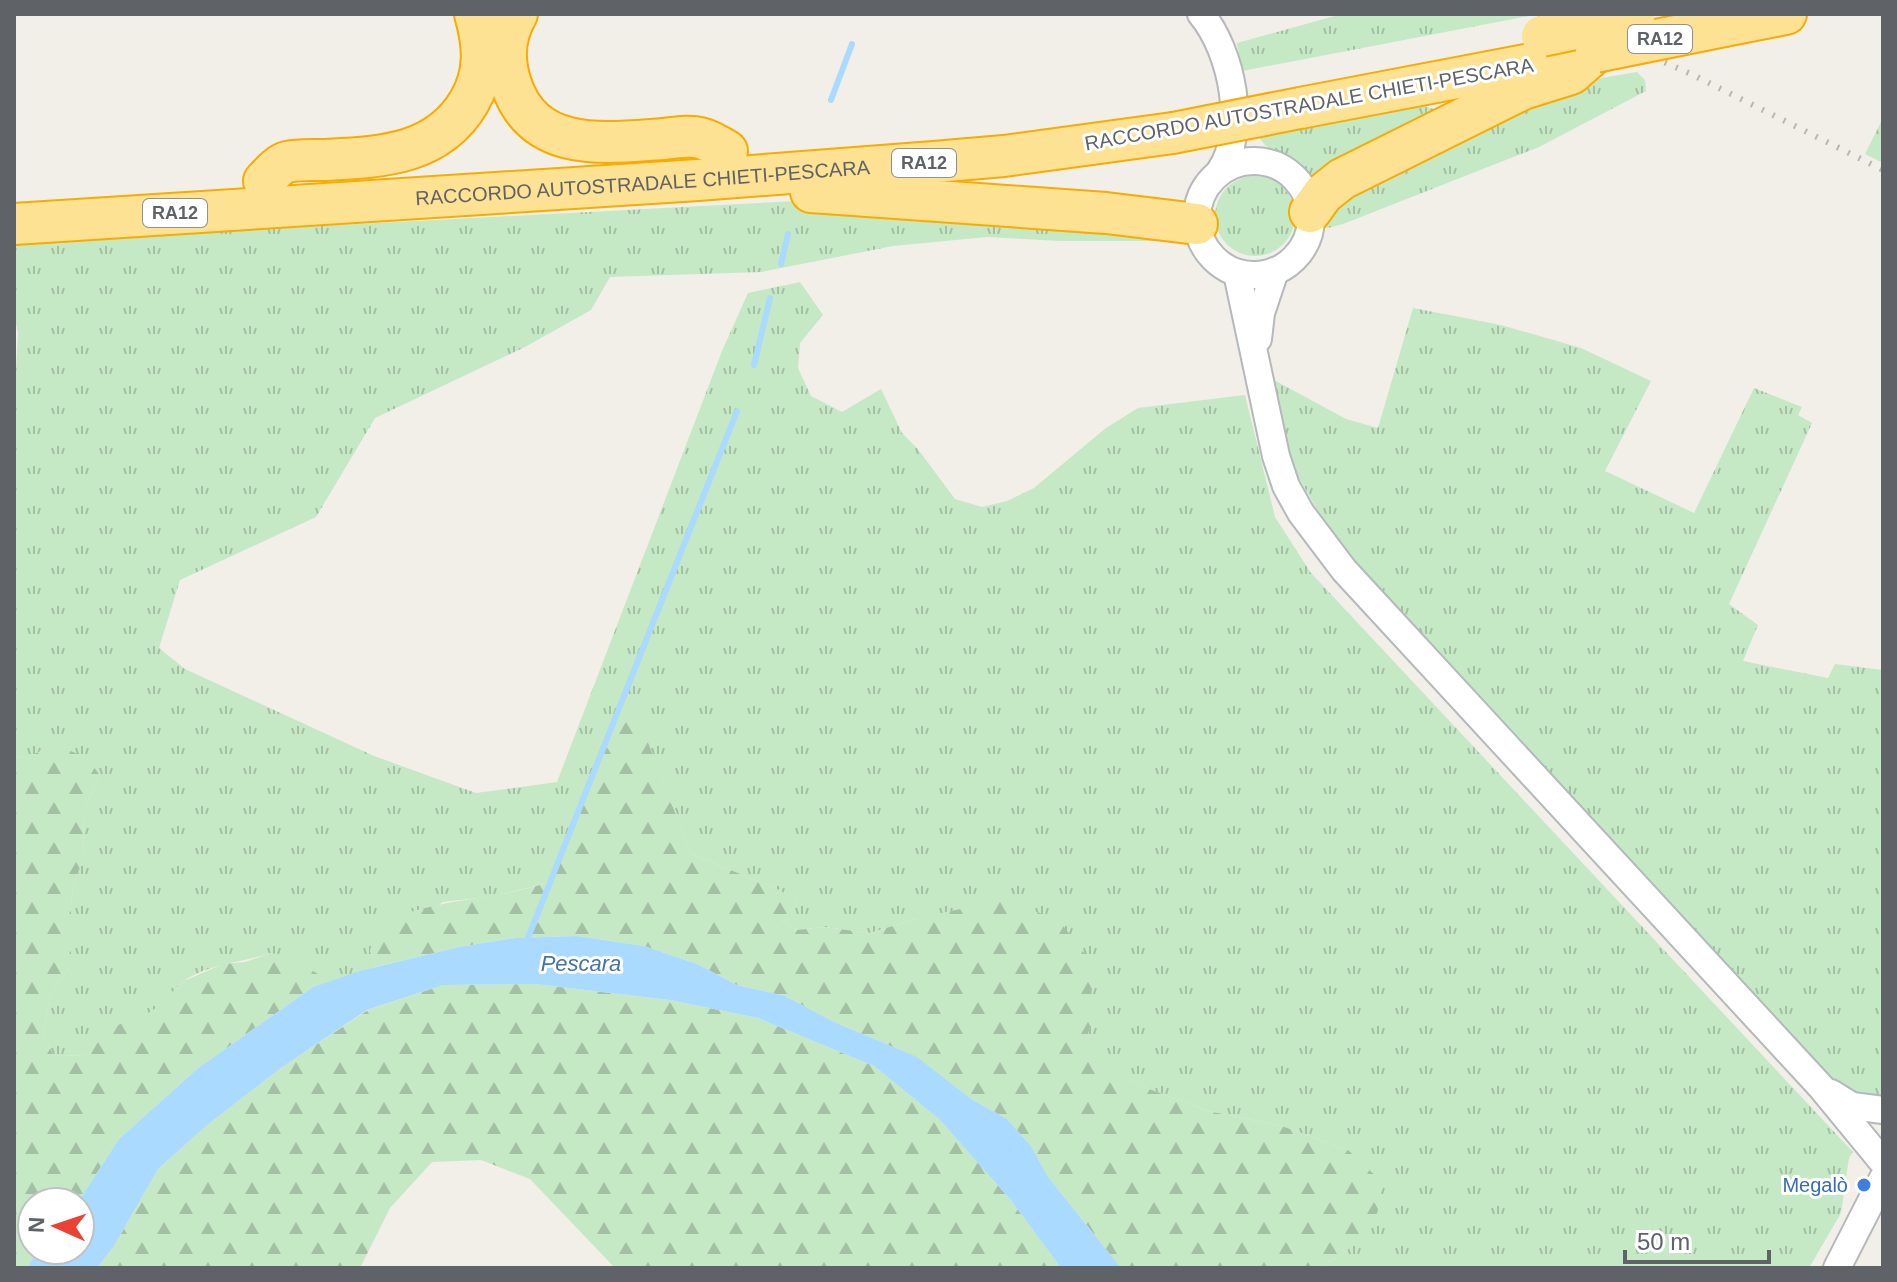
<svg xmlns="http://www.w3.org/2000/svg" width="1897" height="1282" viewBox="0 0 1897 1282" font-family="Arial,sans-serif">
<style>
.grass{fill:url(#grass-tufts)}
.forest{fill:url(#forest-firs)}
.water{fill:#aadaff}
.lines{fill:none;stroke-linecap:round;stroke-linejoin:round}
.stream{stroke:#aadaff;stroke-width:6}
.minor-casing{stroke:#b5b8bc;stroke-width:30}
.highway-casing{stroke:#f9ab00;stroke-width:44}
.minor{stroke:#fff;stroke-width:26}
.highway{stroke:#fde293;stroke-width:40}
.rail{stroke:#b6b7b8;stroke-width:6;stroke-dasharray:2 10;stroke-linecap:butt}
.highway-bridge-casing{stroke:#f9ab00;stroke-width:44;stroke-linecap:butt}
.highway-bridge{stroke:#fde293;stroke-width:40}
.shop-dot{fill:#3f7fe0;stroke:#fff;stroke-width:3}
.labels{text-anchor:middle;stroke-width:6;stroke-linejoin:round;paint-order:stroke}
.shield{fill:#fff;stroke:#8f9295;stroke-width:2}
.shield-label{font-size:18px;font-weight:bold;fill:#5f6368}
.street-label{font-size:20px;fill:#5f6368;stroke:#fff}
.shop-label{font-size:20px;fill:#366cbe;stroke:#fff;text-anchor:end}
.water-label{font-size:22px;font-style:italic;fill:#4174aa;stroke:#fff}
</style>
<defs>
<pattern id="grass-tufts" width="24" height="20" patternUnits="userSpaceOnUse" patternTransform="scale(2)"><rect width="24" height="20" fill="#c5e8c5"/><path d="M3 7l-1-3M5 7V3M7 7l1-3M15 17l-1-3M17 17v-4M19 17l1-3" fill="none" stroke="#a3c0a4"/></pattern>
<pattern id="forest-firs" width="22" height="20" patternUnits="userSpaceOnUse" patternTransform="scale(2)"><rect width="22" height="20" fill="#c5e8c5"/><path d="M5 1l3.5 6h-7zM16 11l3.5 6h-7z" fill="#a3c0a4"/></pattern>
</defs>
<rect width="100%" height="100%" fill="#f1efe8"/>
<g class="grass">
<polygon points="1342,14 1539,14 1242,71 1237,43"/>
<polygon points="1637,72 1645,80 1646,91 1539,147 1343,224 1328,228 1321,226 1318,208 1549,87"/>
<polygon points="1423,106 1434,109 1436,118 1307,179 1289,160 1265,145 1256,134"/>
<polygon points="1883,118 1883,163 1865,154"/>
<circle cx="1255" cy="216" r="40"/>
<path d="M797,201L1150,226L1156,241H1059L987,237L893,246L761,272L610,277L591,310L525,347L375,418L316,517L180,580L159,648L185,669L374,756L476,793L557,782L722,351L748,293L800,282L823,315L800,343L798,368L811,396L842,412L881,389L902,433L917,448L955,499L982,507L1007,501L1034,488L1106,428L1138,408L1245,395L1275,517L1311,573L1853,1152L1849,1158L1841,1213L1809,1268H1316C1344,1258 1368,1234 1379,1207L1348,1150L1282,1126L1208,1111L1144,1087L1080,1058L1090,1027L918,918L870,933L824,927L797,930L782,921L798,901L773,887L691,854L629,694L552,882L494,896L443,902L370,951L376,967L313,987L322,977L271,953C244,962 207,964 184,981C171,991 163,1007 147,1014C119,1027 108,1027 88,1055L54,1056L43,1034L50,995L71,965V904L74,882L83,861L84,812L99,774L44,750L24,758L14,756V406L18,333L14,315V242Z"/>
<polygon points="1413,308 1501,325 1581,348 1651,381 1605,471 1694,513 1754,388 1802,407 1798,415 1812,423 1729,604 1758,625 1743,661 1828,678 1835,664 1883,670 1883,1097 1866,1100 1838,1084 1335,541 1290,462 1280,422 1274,380 1346,419 1378,428"/>
</g>
<g class="forest">
<path d="M629,693L691,854L773,887L798,901L782,921L797,930L824,927L870,933L918,918L998,901L1057,918L1093,964L1090,1027L1081,1058L1144,1087L1208,1111L1282,1126L1348,1150L1380,1180C1380,1188 1381,1198 1379,1206C1374,1233 1341,1259 1316,1268H1121L1048,1177L1031,1146L1007,1119L971,1099L916,1057L834,1022L785,996L737,985L697,964L644,946L577,936L515,938L459,947L376,967L370,951L375,925C412,908 450,902 491,896C511,893 532,887 552,882Z"/>
<polygon points="66,749 87,758 99,774 84,812 83,861 74,882 71,904 71,965 50,995 43,1034 54,1056 88,1055 99,1039 120,1024 150,1013 184,981 223,964 245,962 271,953 288,956 323,977 313,987 197,1069 119,1139 78,1202 32,1202 32,1250 36,1250 28,1268 14,1268 14,756 24,758 44,750"/>
<polygon points="535,984 670,1000 758,1018 874,1066 939,1119 1010,1199 1061,1268 615,1268 530,1179 481,1160 432,1162 390,1208 360,1268 97,1268 114,1246 158,1169 206,1126 281,1068 368,1010 443,985"/>
</g>
<polygon class="water" points="577,936 644,946 697,964 737,985 785,996 834,1022 917,1057 971,1099 1007,1119 1031,1146 1048,1177 1121,1268 1061,1268 1010,1199 939,1119 874,1066 758,1018 670,1000 535,984 443,985 367,1010 281,1068 206,1126 158,1169 114,1246 97,1268 28,1268 36,1250 80,1250 78,1202 119,1139 197,1069 313,987 360,971 459,947 515,938"/>
<g class="lines">
<g class="stream">
<polyline points="831,100 852,44"/>
<polyline points="781,264 788,234"/>
<polyline points="754,365 770,298"/>
<polyline points="526,943 737,411"/>
</g>
<g class="minor-casing">
<g id="minor">
<path d="M1201,14C1232,51 1248,130 1220,171"/>
<circle cx="1254" cy="218" r="57"/>
<polyline points="1237,273 1276,456 1286,486 1301,513 1344,570 1821,1087 1881,1160"/>
<polyline points="1258,339 1261,313 1275,271"/>
<polyline points="1831,1093 1852,1106 1883,1110"/>
<polyline points="1837,1268 1883,1178"/>
</g>
</g>
<g class="highway-casing">
<g id="highway">
<path d="M517,14C504,36 503,60 511,84C534,154 606,143 663,139C674,138 689,135 700,138C709,140 719,146 727,151"/>
<polyline points="1725,26 1786,14"/>
<polyline points="1300,108 1552,60"/>
<path d="M264,181C270,175 279,164 287,162C298,159 312,160 323,160C380,157 437,156 469,102C486,73 484,45 475,14"/>
<polyline points="811,192 1106,213 1197,224"/>
<polyline points="1310,212 1323,194 1342,179 1523,89 1571,74 1596,52"/>
<path id="s1" d="M14,224L698,180L934,162L1004,156L1173,133"/>
</g>
</g>
<use href="#minor" class="minor"/>
<use href="#highway" class="highway"/>
<polyline class="rail" points="1555,14 1691,74 1883,170"/>
<g class="highway-bridge-casing">
<g id="highway-bridge">
<polyline points="1542,36 1634,17"/>
<polyline points="1596,52 1725,26"/>
<polyline points="1173,133 1300,108"/>
</g>
</g>
<use href="#highway-bridge" class="highway-bridge"/>
</g>
<circle class="shop-dot" cx="1864" cy="1185" r="8"/>
<g class="labels">
<g class="shield">
<rect x="1628" y="25" width="64" height="28" rx="6"/>
<rect x="892" y="149" width="64" height="28" rx="6"/>
<rect x="143" y="199" width="64" height="28" rx="6"/>
</g>
<g class="shield-label">
<text x="1660" y="45">RA12</text>
<text x="924" y="169">RA12</text>
<text x="175" y="219">RA12</text>
</g>
<g class="street-label">
<text transform="translate(1309 104) rotate(-10)" y="7">RACCORDO AUTOSTRADALE CHIETI-PESCARA</text>
<text dy="7" stroke="none"><textPath href="#s1" startOffset="630">RACCORDO AUTOSTRADALE CHIETI-PESCARA</textPath></text>
</g>
<g class="shop-label">
<text x="1848" y="1192">Megalò</text>
</g>
<g class="water-label">
<text x="581" y="971">Pescara</text>
</g>
</g>
<rect width="1897" height="1282" fill="none" stroke="#5f6368" stroke-width="32"/>
<g transform="translate(56 1226) rotate(273)"><circle r="38" fill="#ffffff" stroke="#bfc1c3" stroke-width="2"/>
<path d="M0-6L14 30L0 20L-14 30Z" fill="#ea4335"/>
<text y="-12" font-size="22" font-weight="bold" text-anchor="middle" fill="#5f6368">N</text>
</g>
<path d="M1625 1250v12h144v-12" fill="none" stroke="#5f6368" stroke-width="4"/>
<text x="1637" y="1250" font-size="24" fill="#5f6368" stroke="#ffffff" stroke-width="6" paint-order="stroke">50 m</text>
</svg>
